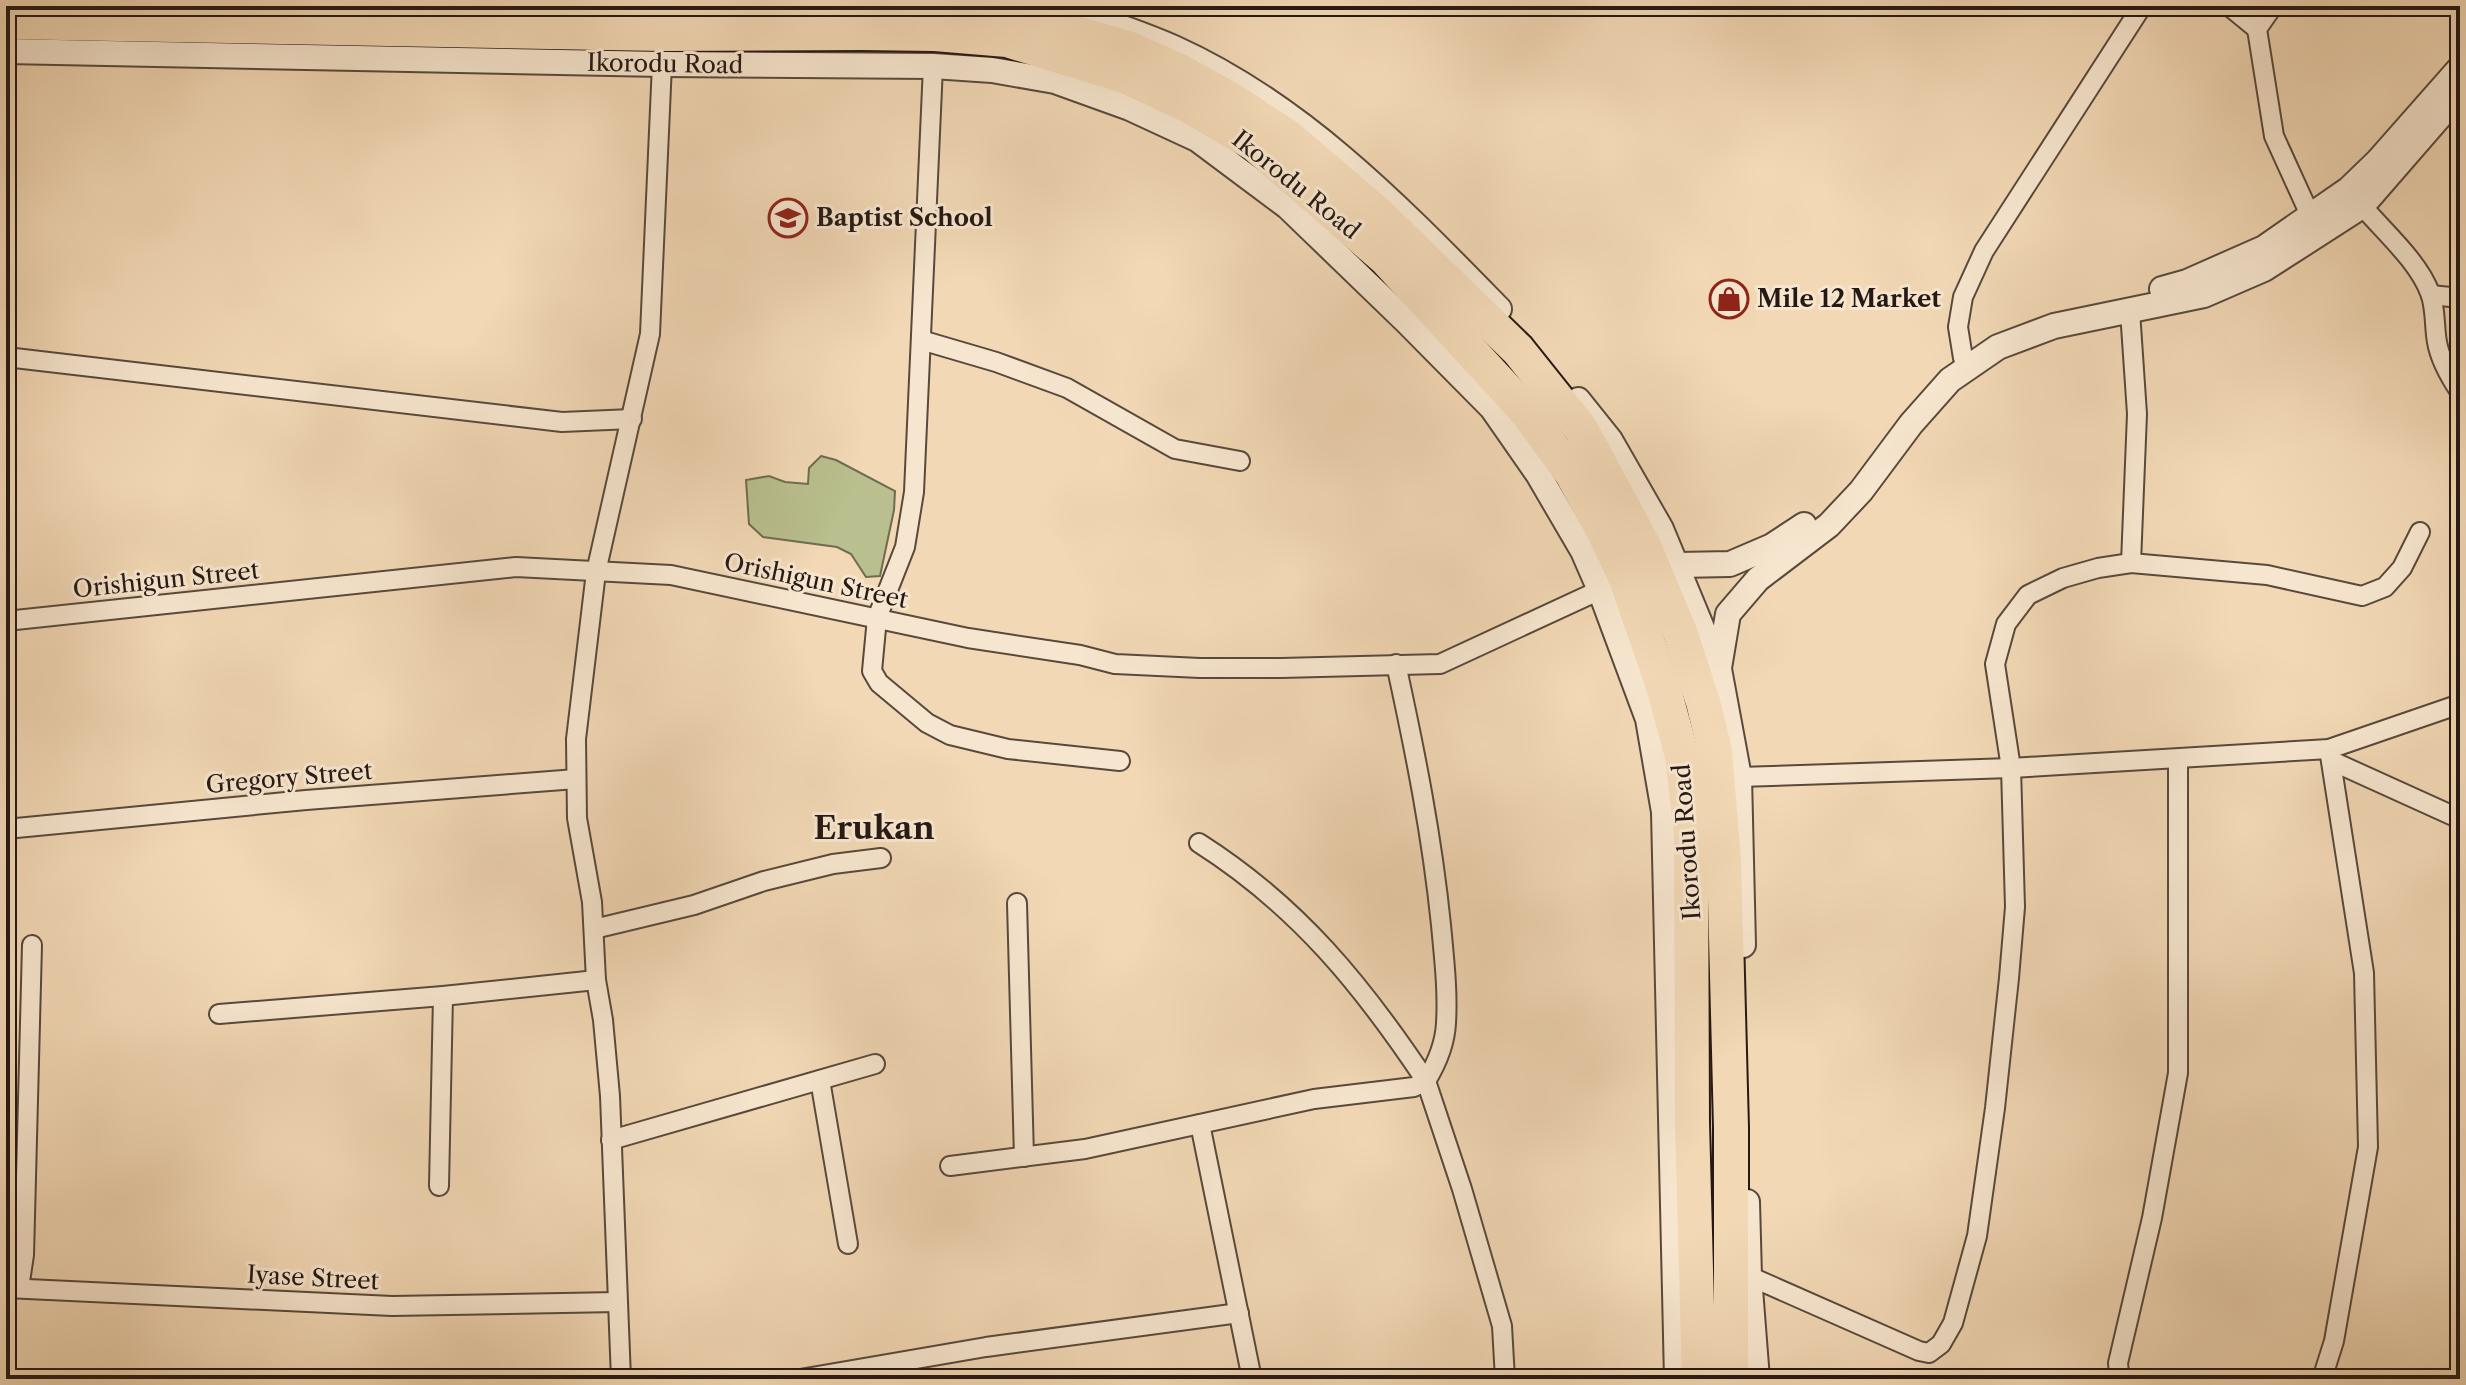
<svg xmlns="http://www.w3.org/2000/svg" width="2466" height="1385" viewBox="0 0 2466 1385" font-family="'Libre Caslon Text',serif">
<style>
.green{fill:#b9bf8e;stroke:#6f6c52;stroke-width:2}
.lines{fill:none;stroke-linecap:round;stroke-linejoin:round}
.minor-casing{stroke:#58493d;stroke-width:22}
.tertiary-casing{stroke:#58493d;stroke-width:28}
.motorway-casing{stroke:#251915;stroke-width:38}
.minor{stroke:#f7e6cf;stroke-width:18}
.tertiary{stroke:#f7e6cf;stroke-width:24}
.motorway{stroke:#f2d8b5;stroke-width:34}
.labels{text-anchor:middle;stroke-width:6;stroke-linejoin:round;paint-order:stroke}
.street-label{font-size:24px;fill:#251915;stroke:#f7e6cf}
.poi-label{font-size:24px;font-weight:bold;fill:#251915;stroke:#f7e6cf;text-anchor:start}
.district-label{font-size:32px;font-weight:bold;fill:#251915;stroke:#f7e6cf}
</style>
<rect width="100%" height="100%" fill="#f2d8b5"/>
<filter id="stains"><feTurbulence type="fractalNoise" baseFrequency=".0025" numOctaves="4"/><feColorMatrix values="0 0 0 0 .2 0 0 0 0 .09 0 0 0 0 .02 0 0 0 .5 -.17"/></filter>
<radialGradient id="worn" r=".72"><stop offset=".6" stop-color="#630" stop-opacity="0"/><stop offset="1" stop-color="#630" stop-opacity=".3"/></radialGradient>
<polygon class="green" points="821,456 836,460 895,491 894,510 880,576 866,577 851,554 837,547 763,537 749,524 746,480 769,476 785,482 808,484 809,468"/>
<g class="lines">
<g class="minor-casing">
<g id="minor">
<polyline points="2229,6 2257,29"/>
<polyline points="2273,6 2257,29 2274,136 2310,215"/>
<polyline points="933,66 914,492 905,547 877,618 872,671 879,683 927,723 950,735 1008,749 1120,761"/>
<path d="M2354,196C2378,227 2417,258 2430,293C2436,308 2434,326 2437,342C2440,360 2450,377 2460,392"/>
<polyline points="2431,295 2460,298"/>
<polyline points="2130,311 2137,414 2131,563"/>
<polyline points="921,340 996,362 1067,388 1175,449 1240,461"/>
<polyline points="6,357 562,422 632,419"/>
<polyline points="1963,358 1958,327 1963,297 1984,251 2142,6"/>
<polyline points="6,621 516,567 671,575 968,638 1080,655 1115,664 1200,668 1281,668 1440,664 1600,590"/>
<polyline points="2332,761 2460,819"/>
<polyline points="1739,777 2011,768 2329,749 2460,704"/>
<polyline points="6,829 306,800 576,779"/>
<path d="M1199,843C1298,906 1362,985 1426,1081C1437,1063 1445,1045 1446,1023C1448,991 1444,957 1441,925C1432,836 1415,751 1396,664"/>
<polyline points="1017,903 1024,1157"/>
<polyline points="594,929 694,905 764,881 833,864 881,858"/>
<polyline points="219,1014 443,996 596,980"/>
<polyline points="820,1080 848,1244"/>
<polyline points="1200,1124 1252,1379"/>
<polyline points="611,1140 875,1064"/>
<polyline points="950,1166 1085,1149 1314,1099 1414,1087 1426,1081 1462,1189 1502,1326 1505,1379"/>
<polyline points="439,1186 443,996"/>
<polyline points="1749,1276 1919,1351 1929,1353 1941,1344 1953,1323 1977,1236 1995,1108 2009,978 2015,907 2011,768 1995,664 2006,624 2028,595 2063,578 2098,568 2131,563 2267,575 2362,596 2385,587 2402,568 2420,532"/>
<polyline points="6,1288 392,1306 617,1302"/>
<polyline points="19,1288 24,1255 32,945"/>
<polyline points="621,1379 610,1096 603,1020 596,980 592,902 577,818 576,739 596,572 650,334 662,64"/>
<polyline points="800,1379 986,1347 1239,1313"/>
<polyline points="2125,1379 2119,1373 2118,1363 2152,1218 2178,1073 2178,759"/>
<polyline points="2322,1379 2334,1341 2368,1147 2364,973 2329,749"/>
</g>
</g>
<g class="tertiary-casing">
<g id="tertiary">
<path d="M1054,6C1095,18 1135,31 1174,48C1303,106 1402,210 1499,309"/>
<polyline points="6,51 662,64 933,66 992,70 1055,81 1130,108 1197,139 1288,207 1406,321 1492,408 1538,474 1583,551 1600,590 1648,719 1664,812 1677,1379"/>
<polyline points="2162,289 2187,282 2264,248 2349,189 2378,161 2460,68"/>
<polyline points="1578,400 1610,440 1661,529 1719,669 1739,777 1743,945"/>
<polyline points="1678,565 1730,564 1772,546 1804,525"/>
<polyline points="1719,668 1728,614 1758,579 1829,525 1861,491 1911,424 1950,380 1998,347 2054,326 2204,295 2264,269 2362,206 2460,93"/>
<polyline points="1747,1202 1749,1276 1757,1379"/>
</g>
</g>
<g class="motorway-casing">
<g id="motorway">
<polyline points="543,6 749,9 936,7 1013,15 1128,48 1180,71 1232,100 1288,137 1376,212 1518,350 1581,429 1644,546 1680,632 1703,702 1715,751 1724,860 1731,1128 1731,1379"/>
<polyline points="6,22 663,34 862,33 935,34 1007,40 1127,77 1187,105 1254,144 1386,259 1525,410 1572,474 1603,530 1626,579 1663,686 1682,756 1691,833 1692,1123 1699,1379"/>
</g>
</g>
<use href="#minor" class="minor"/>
<use href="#tertiary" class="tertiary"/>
<use href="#motorway" class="motorway"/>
</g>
<defs>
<g id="school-ring" transform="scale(2)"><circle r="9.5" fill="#f7e6cf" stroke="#8f2418" stroke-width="1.5"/><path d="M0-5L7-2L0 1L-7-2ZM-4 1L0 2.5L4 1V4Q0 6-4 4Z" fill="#8f2418"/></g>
<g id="shop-ring" transform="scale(2)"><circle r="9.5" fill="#f7e6cf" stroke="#8f2418" stroke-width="1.5"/><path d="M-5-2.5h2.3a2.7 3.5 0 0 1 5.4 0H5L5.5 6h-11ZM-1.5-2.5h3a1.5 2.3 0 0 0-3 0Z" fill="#8f2418"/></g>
</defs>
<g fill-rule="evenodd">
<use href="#school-ring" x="788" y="218"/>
<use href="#shop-ring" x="1729" y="299"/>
</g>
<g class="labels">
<g class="street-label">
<text transform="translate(665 64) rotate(1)" y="8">Ikorodu Road</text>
<text transform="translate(1296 185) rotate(39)" y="8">Ikorodu Road</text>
<text transform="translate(166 580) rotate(-6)" y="8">Orishigun Street</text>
<text transform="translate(816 581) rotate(12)" y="8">Orishigun Street</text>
<text transform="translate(289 778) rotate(-5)" y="8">Gregory Street</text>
<text transform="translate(1687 842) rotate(-94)" y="8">Ikorodu Road</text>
<text transform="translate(313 1278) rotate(3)" y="8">Iyase Street</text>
</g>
<g class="poi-label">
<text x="816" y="226">Baptist School</text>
<text x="1757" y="307">Mile 12 Market</text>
</g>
<g class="district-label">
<text x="874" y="839">Erukan</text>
</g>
</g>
<rect width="2466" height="1385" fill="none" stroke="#f2d8b5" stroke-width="32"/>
<rect x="8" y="8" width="2450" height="1369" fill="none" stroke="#251915" stroke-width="4"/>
<rect x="16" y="16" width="2434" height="1353" fill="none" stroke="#251915" stroke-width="2"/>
<rect width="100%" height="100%" filter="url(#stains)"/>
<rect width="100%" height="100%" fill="url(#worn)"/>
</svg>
